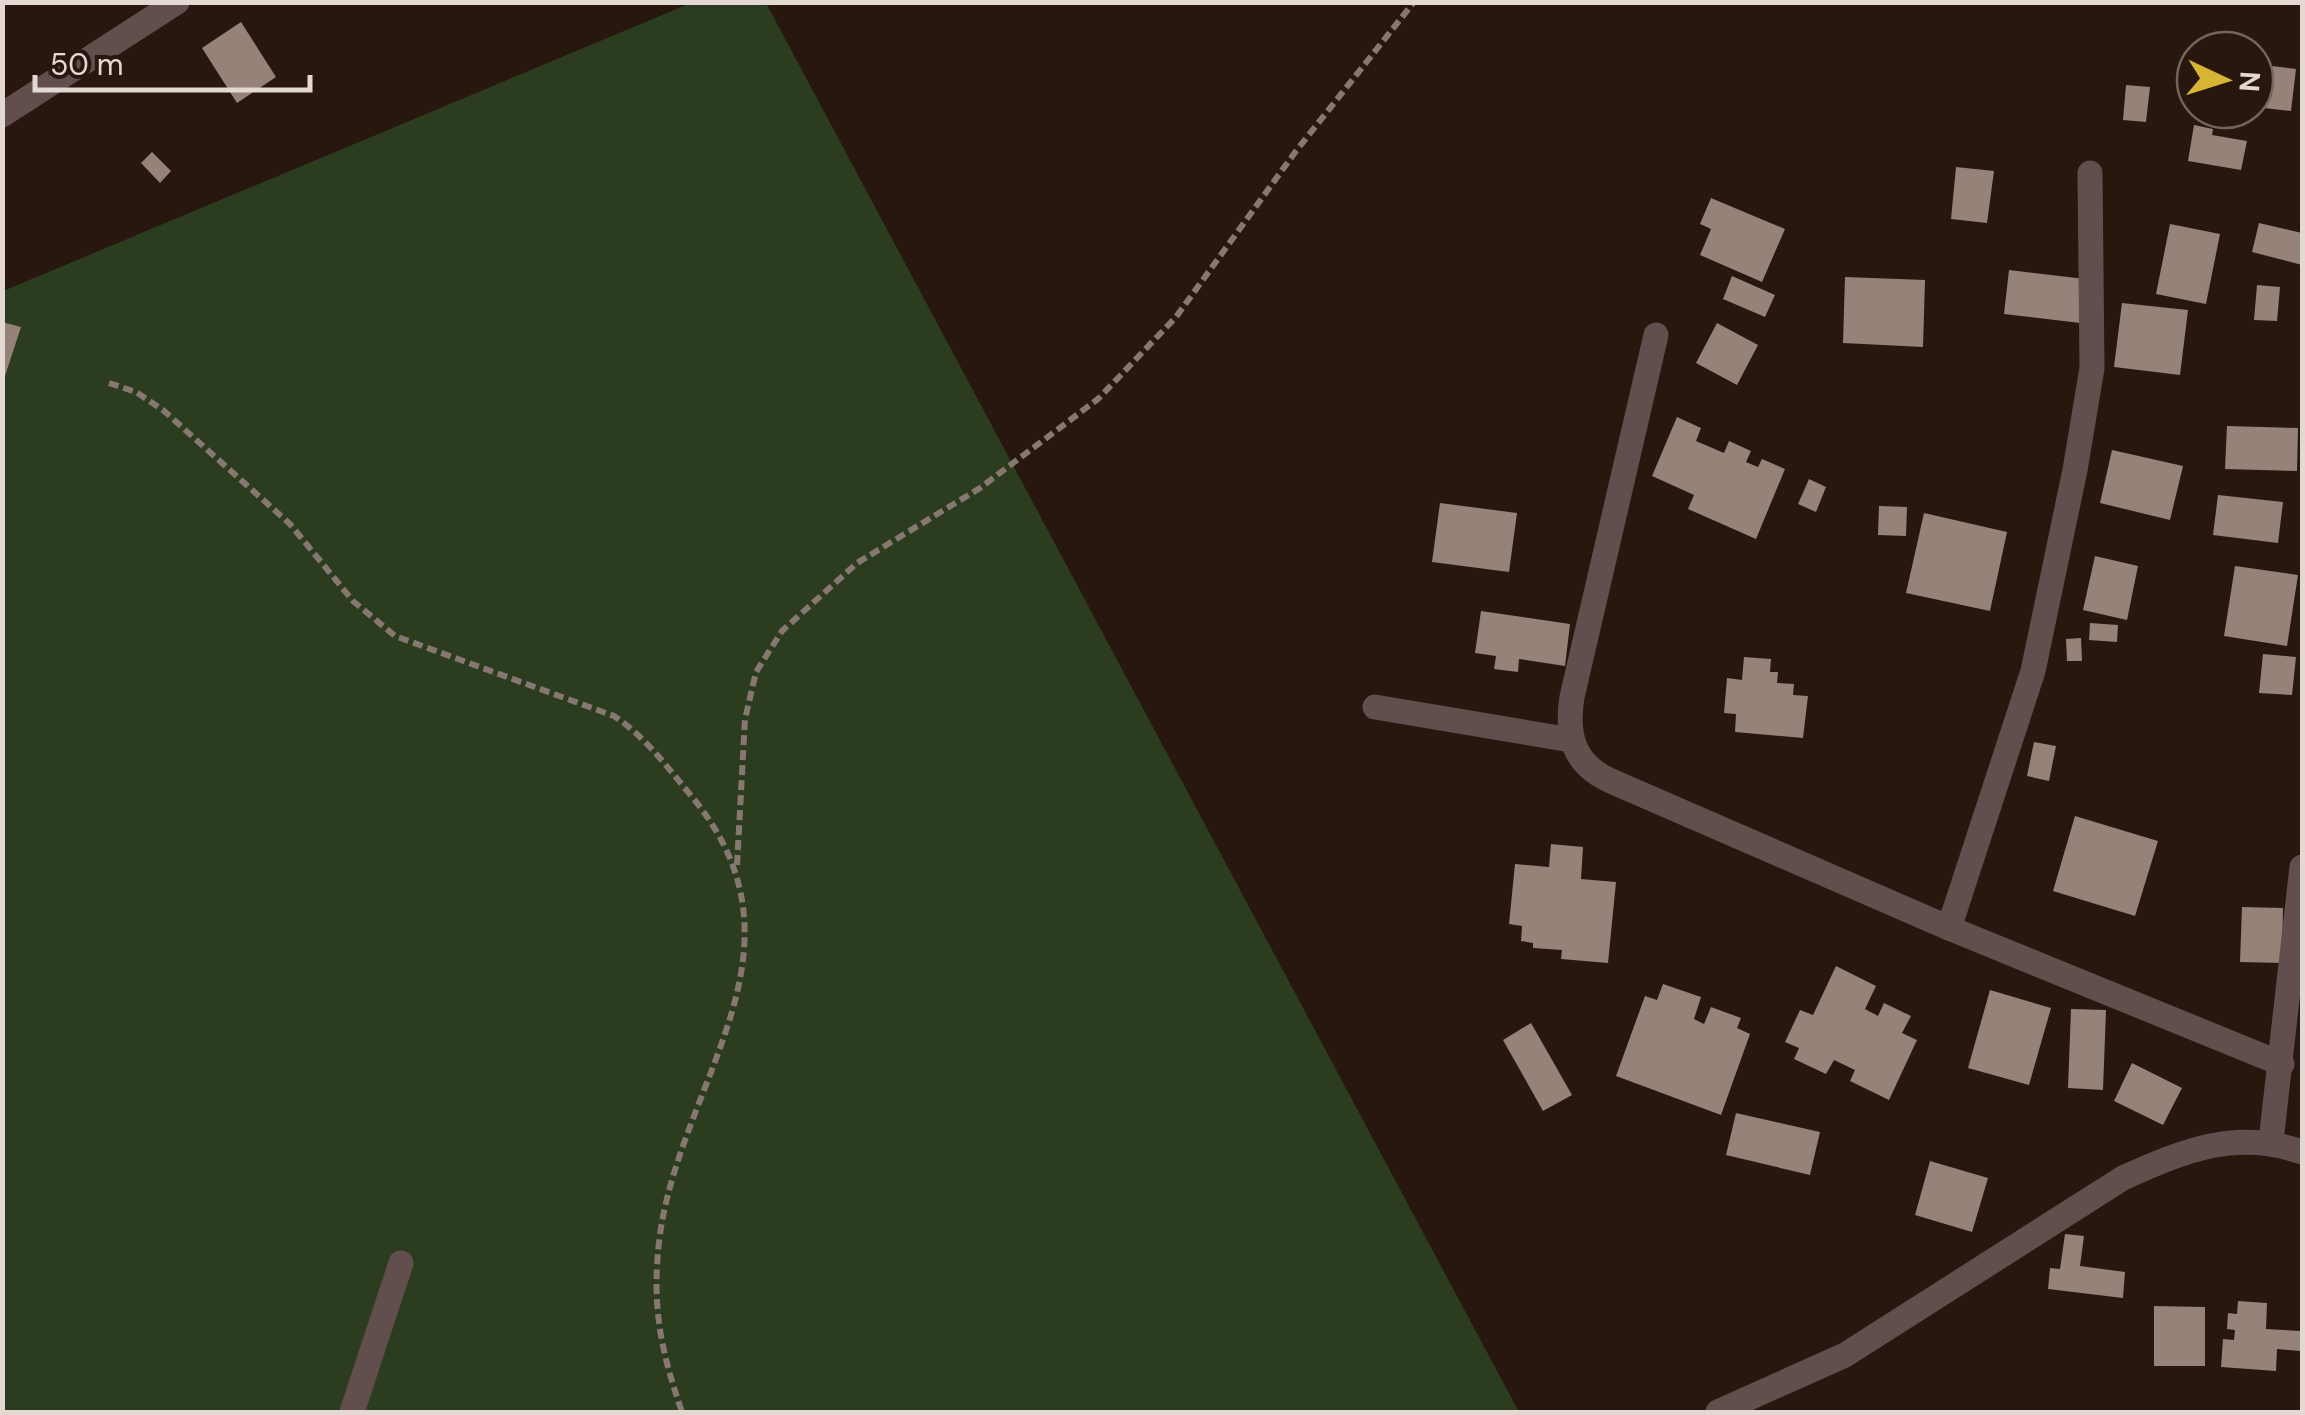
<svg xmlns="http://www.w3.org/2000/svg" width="2305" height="1415" viewBox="0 0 2305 1415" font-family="'DM Sans',sans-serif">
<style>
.green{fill:#2c3c1f}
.building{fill:#968278}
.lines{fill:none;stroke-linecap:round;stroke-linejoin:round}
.path{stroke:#867871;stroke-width:6;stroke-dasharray:10 5;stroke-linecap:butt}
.minor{stroke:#634e4e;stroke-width:25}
</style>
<rect width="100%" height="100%" fill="#27170f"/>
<polygon class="green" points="691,3 766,3 1519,1412 3,1412 3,291"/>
<g class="building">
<polygon points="241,22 276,77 237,103 202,48"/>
<polygon points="2256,64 2296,69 2291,111 2255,107"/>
<polygon points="2126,85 2150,87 2146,122 2123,120"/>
<polygon points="2194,125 2213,129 2212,135 2247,141 2241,170 2188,161"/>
<polygon points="152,152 171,171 160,183 141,163"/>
<polygon points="1956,167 1994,171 1987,223 1951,219"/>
<polygon points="1711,198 1785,229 1762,282 1700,255 1711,229 1700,224"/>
<polygon points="2259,223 2302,233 2302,265 2252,252"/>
<polygon points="2170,224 2220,234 2206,304 2156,294"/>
<polygon points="2009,270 2085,279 2080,323 2004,314"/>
<polygon points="1732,276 1775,295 1765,317 1723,299"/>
<polygon points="1845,277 1925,280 1923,347 1843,343"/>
<polygon points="2257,285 2280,287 2277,321 2254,320"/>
<polygon points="2122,303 2188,310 2180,375 2114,367"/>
<polygon points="2,322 21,327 3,382 2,382"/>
<polygon points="1717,323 1758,345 1737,385 1696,363"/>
<polygon points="1677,417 1701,428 1696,441 1724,453 1729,441 1751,451 1746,462 1758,467 1762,459 1785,469 1756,539 1688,509 1694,495 1652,476"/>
<polygon points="2227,426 2298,428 2297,471 2225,469"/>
<polygon points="2112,450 2183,466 2170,520 2100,503"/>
<polygon points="1809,479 1826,487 1816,512 1798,504"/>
<polygon points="2218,495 2283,502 2278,543 2213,535"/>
<polygon points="1440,503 1517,513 1509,572 1432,562"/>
<polygon points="1879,506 1907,507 1906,536 1878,535"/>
<polygon points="1924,513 2007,532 1990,611 1906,593"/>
<polygon points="2095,556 2138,566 2127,620 2083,610"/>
<polygon points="2235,566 2298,575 2287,646 2224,636"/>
<polygon points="1481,611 1570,624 1565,666 1519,659 1518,672 1494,669 1496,656 1475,653"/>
<polygon points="2090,623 2118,625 2117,642 2089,640"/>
<polygon points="2081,638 2082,661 2067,661 2066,639"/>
<polygon points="2263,654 2296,657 2292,695 2259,693"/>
<polygon points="1744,657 1771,659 1770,672 1778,672 1777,683 1794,684 1793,695 1808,696 1803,738 1735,732 1736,714 1724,713 1727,678 1742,680"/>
<polygon points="2034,742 2056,746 2049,781 2027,776"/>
<polygon points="2075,816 2158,841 2135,916 2053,891"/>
<polygon points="1551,844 1583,847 1581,879 1616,882 1608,963 1561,959 1562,950 1533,948 1533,943 1521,941 1522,926 1509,924 1515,864 1549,867"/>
<polygon points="2242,907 2283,908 2282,963 2240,962"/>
<polygon points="1836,966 1876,986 1865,1009 1878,1016 1884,1003 1911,1016 1902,1033 1917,1040 1889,1100 1850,1081 1855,1070 1834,1060 1826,1074 1794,1059 1799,1048 1785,1042 1800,1010 1813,1015"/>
<polygon points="1663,984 1701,997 1694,1019 1704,1024 1711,1007 1741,1018 1737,1028 1750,1034 1721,1115 1616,1076 1645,996 1657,1000"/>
<polygon points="1990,990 2051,1008 2029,1085 1968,1068"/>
<polygon points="2071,1009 2106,1010 2103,1090 2068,1088"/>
<polygon points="1531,1023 1572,1095 1543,1111 1503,1040"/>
<polygon points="2132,1063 2182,1088 2163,1125 2114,1101"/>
<polygon points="1736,1113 1820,1132 1810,1175 1726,1155"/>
<polygon points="1930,1161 1988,1178 1972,1232 1915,1215"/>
<polygon points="2065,1234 2084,1236 2080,1266 2125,1272 2123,1298 2048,1289 2050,1268 2060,1269"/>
<polygon points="2238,1301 2267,1303 2266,1329 2301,1331 2300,1351 2277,1349 2276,1371 2221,1367 2223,1339 2234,1340 2235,1330 2227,1329 2228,1313 2237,1314"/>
<polygon points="2154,1306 2205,1307 2205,1366 2154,1366"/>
</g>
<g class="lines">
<g class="path">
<path d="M109,383L136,392L163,410L290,524L353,601L395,636L614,716C644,736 665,764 688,792C820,946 683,1075 660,1234C651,1304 660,1348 682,1412"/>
<polyline points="737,865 745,719 756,672 782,631 857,563 980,488 1098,399 1176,317 1296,151 1414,2"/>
</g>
<g class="minor">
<polyline points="2,115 177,2"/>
<path d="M1656,335L1572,697C1566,735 1573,764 1611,781L1949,928L2282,1064"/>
<polyline points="1375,707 1571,740"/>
<polyline points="1949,928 2033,671 2075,470 2092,368 2090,173"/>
<polyline points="2271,1141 2302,867"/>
<polyline points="352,1412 401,1263"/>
<path d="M1718,1412L1845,1355L2123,1178C2185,1150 2236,1129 2302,1152"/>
</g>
</g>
<rect width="2305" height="1415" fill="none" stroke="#e4d8d3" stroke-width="10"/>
<g transform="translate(2225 80) rotate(94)"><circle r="48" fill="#27170f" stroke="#73645d" stroke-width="2.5"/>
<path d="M0-8L18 38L0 25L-18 38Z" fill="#d8b434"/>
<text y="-15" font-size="28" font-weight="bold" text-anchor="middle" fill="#e4d8d3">N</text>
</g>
<path d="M35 75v15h275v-15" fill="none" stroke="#e4d8d3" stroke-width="5"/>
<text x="50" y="75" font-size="30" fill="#e4d8d3" stroke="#27170f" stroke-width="8" paint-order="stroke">50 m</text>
</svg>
